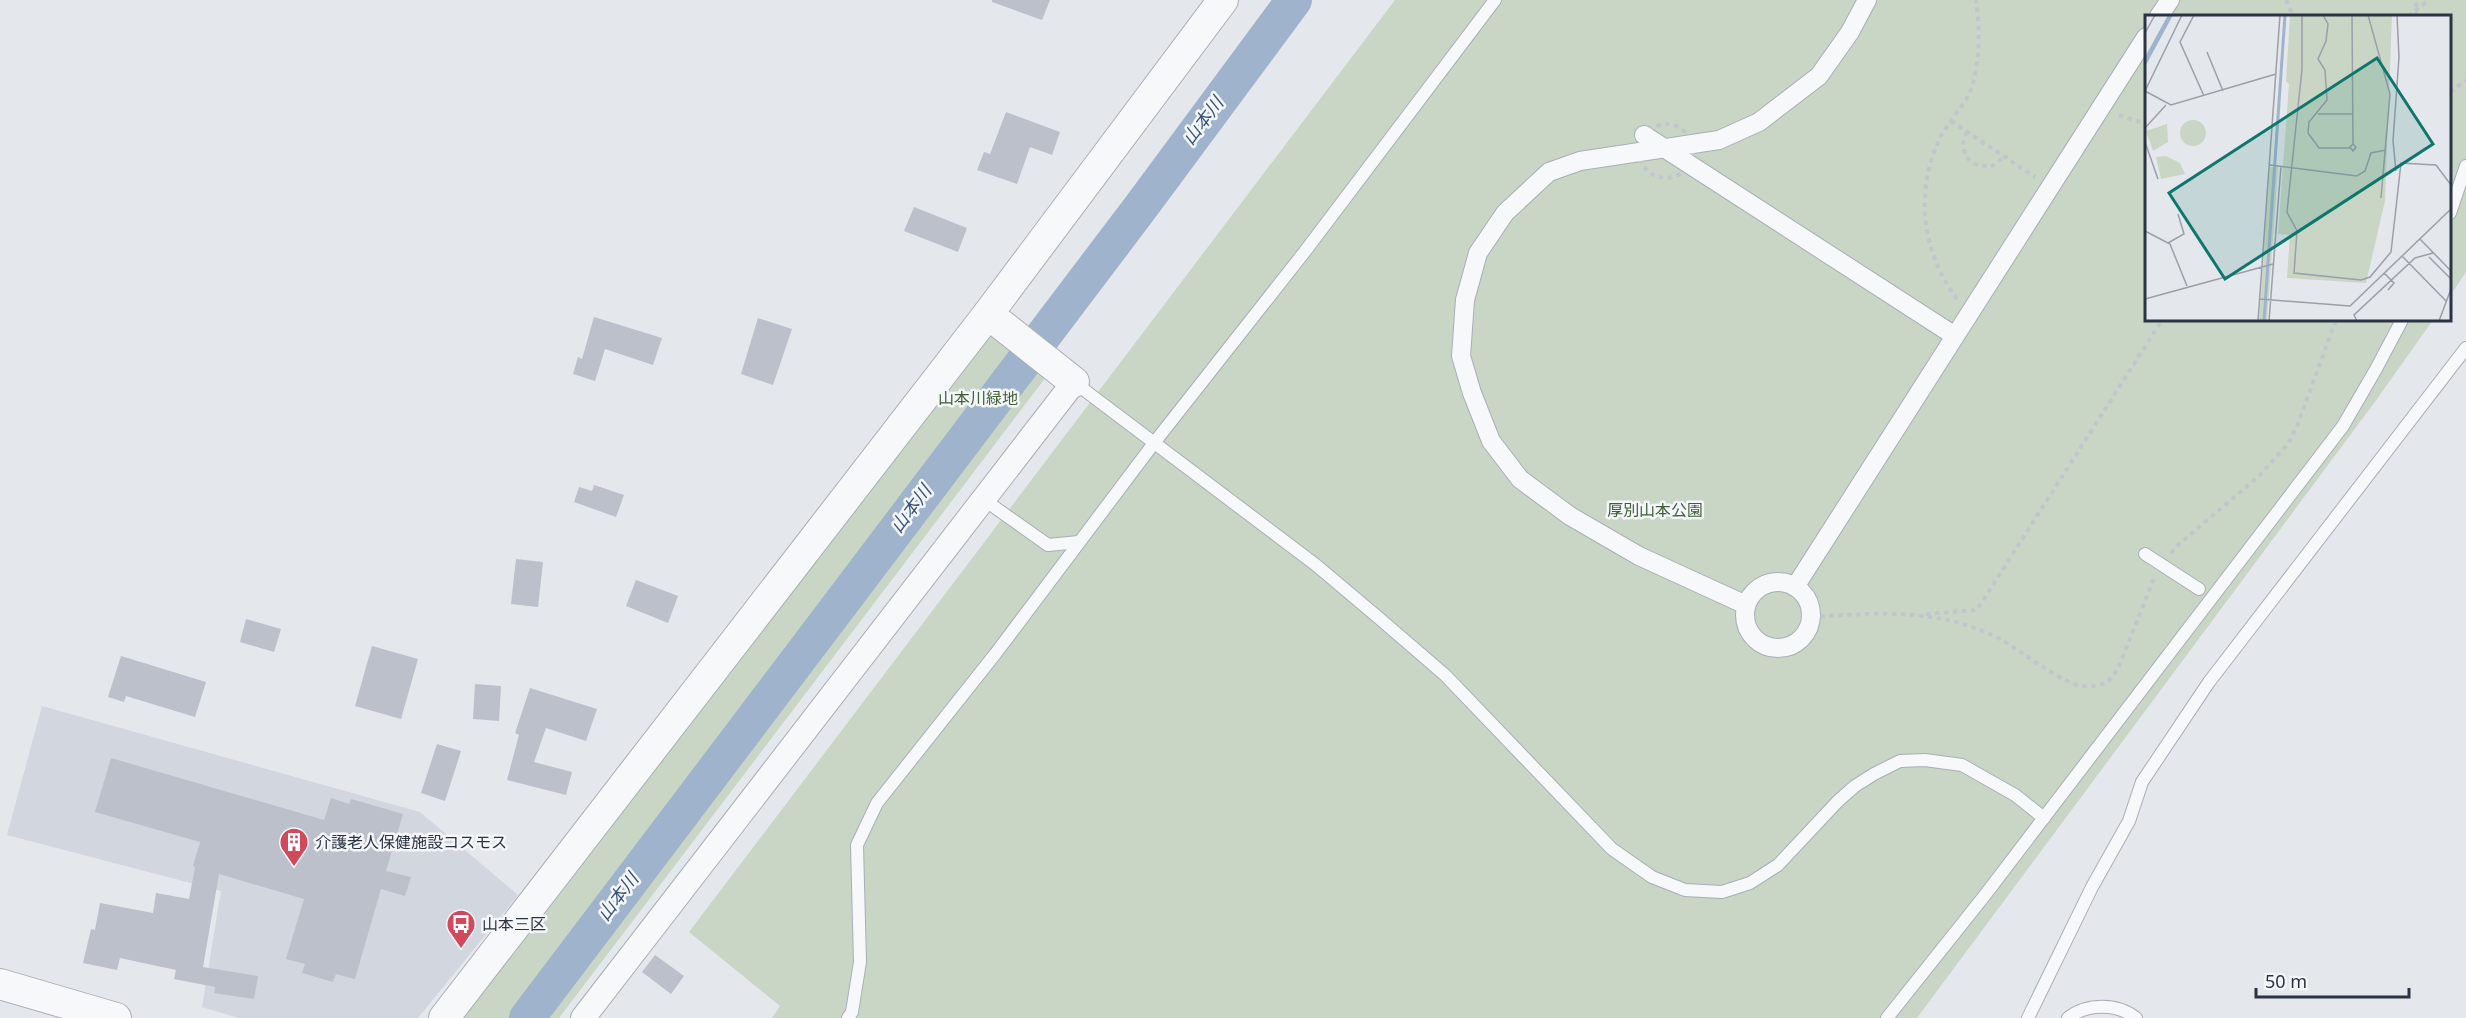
<svg xmlns="http://www.w3.org/2000/svg" width="2466" height="1018" viewBox="0 0 2466 1018" font-family="'Noto Sans','Noto Sans JP',sans-serif">
<style>
.built{fill:#d2d6de}
.green{fill:#c9d6c5}
.lines{fill:none;stroke-linecap:round;stroke-linejoin:round}
.river{stroke:#9fb4cc;stroke-width:36}
.building{fill:#bbc0ca}
.service-casing{stroke:#a9aeb7;stroke-width:14}
.pedestrian-casing{stroke:#a9aeb7;stroke-width:20}
.minor-casing{stroke:#a9aeb7;stroke-width:26}
.tertiary-casing{stroke:#a9aeb7;stroke-width:32}
.path{stroke:#c2c5cb;stroke-width:4;stroke-dasharray:4.5 4.5;stroke-linecap:butt}
.service{stroke:#f7f8fa;stroke-width:12}
.pedestrian{stroke:#f7f8fa;stroke-width:18}
.minor{stroke:#f7f8fa;stroke-width:24}
.tertiary{stroke:#f7f8fa;stroke-width:30}
.labels{text-anchor:middle;stroke-width:5;stroke-linejoin:round;paint-order:stroke}
.park-label{font-size:16px;fill:#3f6138;stroke:#f4f6f9}
.poi-label{font-size:16px;fill:#2b3445;stroke:#f4f6f9;text-anchor:start}
.water-label{font-size:18px;font-style:italic;fill:#34527a;stroke:#f4f6f9}
.inset-river{fill:none;stroke:#9fb4cc;stroke-width:3}
.inset-road{fill:none;stroke:#9a9fa9;stroke-width:1.5}
.view{fill:#0f766e;fill-opacity:0.15;stroke:#0f766e;stroke-width:3}
.inset-edge{fill:none;stroke:#2b3445;stroke-width:3}
</style>
<rect width="100%" height="100%" fill="#e4e7ec"/>
<polygon class="built" points="42,706 420,812 518,895 418,1018 239,1018 202,1007 221,891 7,835"/>
<g class="green">
<polygon points="1395,0 2466,0 2466,272 2450,296 2450,16 2146,16 2146,320 2433,320 2377,399 1917,1018 772,1018 780,1006 689,932"/>
<polygon points="980,325 1046,377 559,1018 460,1018"/>
</g>
<g class="lines">
<polyline class="river" points="527,1018 1143,204 1294,0"/>
</g>
<g class="building">
<polygon points="992,0 1050,0 1042,20 992,2"/>
<polygon points="1006,112 1060,132 1052,155 1030,147 1017,184 977,170 984,152 990,154"/>
<polygon points="914,207 967,228 958,252 904,231"/>
<polygon points="594,317 662,338 653,365 605,349 595,381 573,374 578,357 582,359"/>
<polygon points="758,318 792,329 773,385 741,374"/>
<polygon points="594,485 624,495 616,517 574,502 579,487 592,491"/>
<polygon points="516,559 543,562 538,607 511,604"/>
<polygon points="636,580 678,596 668,623 626,606"/>
<polygon points="246,619 281,629 274,652 240,642"/>
<polygon points="372,646 418,659 401,719 355,706"/>
<polygon points="121,656 206,682 195,717 126,696 124,702 108,697"/>
<polygon points="475,684 501,686 499,721 473,719"/>
<polygon points="530,688 597,709 586,741 546,728 534,762 572,772 566,795 507,780 519,735 515,733"/>
<polygon points="437,744 461,751 445,801 421,793"/>
<polygon points="111,758 324,820 331,798 349,804 351,799 403,814 386,871 411,877 405,896 381,889 355,979 336,974 333,982 302,973 305,964 286,959 304,899 219,874 203,967 258,976 254,999 214,993 215,987 174,979 176,970 120,958 117,970 83,963 91,929 95,930 100,903 153,913 156,893 189,899 195,867 193,866 200,842 95,812"/>
<polygon points="655,955 684,976 671,994 642,972"/>
</g>
<g class="lines">
<g class="service-casing">
<g id="service">
<polyline points="2450,213 2466,166"/>
<polyline points="1075,383 1316,565 1380,619 1445,675 1612,849 1652,877 1685,890 1722,892 1750,883 1778,865 1838,801 1855,786 1874,774 1900,761 1925,760 1962,765 2015,795 2044,818"/>
<polyline points="983,499 1048,545 1079,542"/>
<polyline points="2145,554 2199,589"/>
<polyline points="848,1018 852,1012 860,962 857,845 877,803 996,653 1154,443 1306,250 1495,0"/>
<polyline points="1887,1018 1985,895 2343,426 2376,369 2402,320"/>
<polyline points="2028,1018 2092,887 2129,821 2142,782 2209,682 2466,348"/>
<path d="M2068,1018C2087,1003 2117,1003 2136,1018"/>
</g>
</g>
<g class="pedestrian-casing">
<g id="pedestrian">
<polyline points="2159,16 2170,0"/>
<polyline points="1644,135 1955,336"/>
<circle cx="1778" cy="615" r="33"/>
<polyline points="1795,587 2146,37"/>
<polyline points="1746,605 1639,556 1570,516 1520,479 1491,441 1472,393 1461,356 1465,300 1478,253 1505,213 1549,172 1580,161 1719,140 1759,122 1819,76 1850,32 1867,0"/>
</g>
</g>
<g class="minor-casing">
<polyline id="minor" points="583,1018 1074,382"/>
</g>
<g class="tertiary-casing">
<g id="tertiary">
<polyline points="988,314 1074,382"/>
<polyline points="0,984 116,1018"/>
<polyline points="444,1018 988,314 1223,0"/>
</g>
</g>
<g class="path">
<polyline points="2286,0 2293,16"/>
<polyline points="2408,16 2429,0"/>
<polyline points="2416,16 2416,0"/>
<polyline points="2450,92 2466,80"/>
<polyline points="2119,115 2146,124"/>
<polyline points="1951,121 2035,177"/>
<circle cx="1666" cy="151" r="27"/>
<path d="M1967,132C1960,144 1963,155 1973,164L1991,167L2004,157"/>
<path d="M1957,299C1922,252 1914,192 1940,138C1949,120 1965,106 1972,87C1980,61 1980,27 1976,0"/>
<polyline points="2171,553 2178,545 2258,477 2288,444 2297,426 2336,320"/>
<polyline points="1926,614 1977,610 2162,320"/>
<path d="M1811,617C1878,613 1938,607 2000,639C2022,651 2060,683 2083,686C2102,688 2111,682 2119,666L2155,576"/>
</g>
<use href="#service" class="service"/>
<use href="#pedestrian" class="pedestrian"/>
<use href="#minor" class="minor"/>
<use href="#tertiary" class="tertiary"/>
</g>
<defs>
<g id="building-pin" transform="scale(1.5)"><path d="M0 17L-7.5 6A9.5 9.5 0 1 1 7.5 6Z" fill="#d1495b" stroke="#f4f6f9"/><path d="M-4-6H4V6H1V3H-1V6H-4ZM-2.5-4.3h1.7v1.8h-1.7ZM.8-4.3h1.7v1.8H.8ZM-2.5-1h1.7V.8h-1.7ZM.8-1h1.7V.8H.8Z" fill="#fff"/></g>
<g id="bus-pin" transform="scale(1.5)"><path d="M0 17L-7.5 6A9.5 9.5 0 1 1 7.5 6Z" fill="#d1495b" stroke="#f4f6f9"/><path d="M-5-6H5V4H4V6H2V4H-2V6H-4V4H-5ZM-3.5-4V0h7V-4ZM-3.5 1.2v1.5H-2V1.2ZM2 1.2v1.5H3.5V1.2Z" fill="#fff"/></g>
</defs>
<g fill-rule="evenodd">
<use href="#building-pin" x="294" y="842"/>
<use href="#bus-pin" x="461" y="924"/>
</g>
<g class="labels">
<g class="park-label">
<text x="978" y="404">山本川緑地</text>
<text x="1655" y="516">厚別山本公園</text>
</g>
<g class="poi-label">
<text x="315" y="848">介護老人保健施設コスモス</text>
<text x="482" y="930">山本三区</text>
</g>
<g class="water-label">
<text transform="translate(1203 121) rotate(-53)" y="6">山本川</text>
<text transform="translate(911 509) rotate(-53)" y="6">山本川</text>
<text transform="translate(618 897) rotate(-53)" y="6">山本川</text>
</g>
</g>
<g transform="translate(2145 15)">
<rect width="306" height="306" fill="#e4e7ec"/>
<path d="M145,0H247L240,186L221,268L142,263L145,220L133,219L144,69L141,66ZM35 118a13 13 0 1 1 26 0a13 13 0 1 1-26 0ZM22,109L23,127L8,136L1,116ZM21,141L35,148L40,159L16,164L11,142ZM125,152H133L122,306H114Z" fill="#c9d6c5"/>
<path d="M23,0H28L0,52V42Z" fill="#9fb4cc"/>
<path class="inset-river" d="M119,306L140,0"/>
<path class="inset-road" d="M49,0L35,27L59,81M157,0V54L142,197L152,216L149,258L216,265L225,262L246,237L256,148L291,150L306,170M178,0L183,9L181,26L173,44L180,55L182,85L164,107L163,118L174,133H205M207,0L208,129L205,132L208,136L211,132L208,129M223,0L245,79L236,183M0,18L10,0M62,37L78,76M0,76L26,90L131,59M0,76L37,0M173,99H208M0,113L21,90M0,127L13,164M125,150L212,161L220,156L226,138L241,135M251,156L248,126L254,42L252,0M0,216L25,229L42,271M275,224L306,256M23,228L39,219L33,199M257,241L302,287M284,242L306,264M239,258L249,268L243,275M0,284L128,249M115,284L205,291L306,194M113,306L135,0M124,306L136,151M212,306L209,300L270,243L288,238M294,306L306,274"/>
<path class="view" d="M232,43L288,129L80,264L24,178Z"/>
<rect width="306" height="306" class="inset-edge"/>
</g>
<path d="M2256 988v9h153v-9" fill="none" stroke="#2b3445" stroke-width="3"/>
<text x="2265" y="988" font-size="18" fill="#2b3445" stroke="#f4f6f9" stroke-width="4.5" paint-order="stroke">50 m</text>
</svg>
